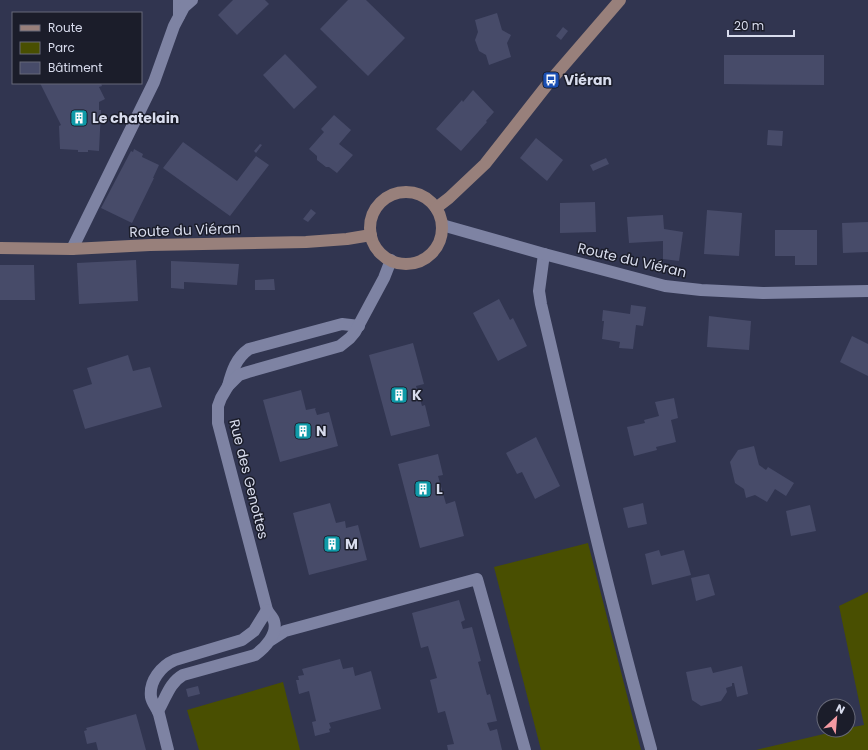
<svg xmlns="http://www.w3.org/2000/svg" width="868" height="750" viewBox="0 0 868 750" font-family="Poppins,sans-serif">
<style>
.green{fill:#494f01}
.building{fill:#474b69}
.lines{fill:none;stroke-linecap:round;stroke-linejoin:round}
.lane{stroke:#7e83a3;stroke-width:12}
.street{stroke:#7e83a3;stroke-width:12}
.secondary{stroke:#98807b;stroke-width:12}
.labels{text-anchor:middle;stroke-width:3;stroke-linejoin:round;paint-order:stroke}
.poi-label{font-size:14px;font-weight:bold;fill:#d8dced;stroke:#1b1d2a;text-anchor:start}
.street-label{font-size:14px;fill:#d8dced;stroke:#1b1d2a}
</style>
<rect width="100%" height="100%" fill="#313550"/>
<g class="green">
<polygon points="588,543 641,750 541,750 494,567"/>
<polygon points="868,592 868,750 756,750 841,730 848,730 848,728 864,725 839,606"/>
<polygon points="283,682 300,750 199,750 187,710"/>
</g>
<g class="building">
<polygon points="233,0 265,0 269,4 237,35 218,15"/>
<polygon points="348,0 366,0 405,38 368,76 320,29"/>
<polygon points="497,13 502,30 511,35 507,43 511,57 489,65 486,55 479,51 475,40 478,32 475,20"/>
<polygon points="563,27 568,31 561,40 556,36"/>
<polygon points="285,54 317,87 294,109 263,75"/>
<polygon points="724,55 824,55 824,85 724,84"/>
<polygon points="40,83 101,83 102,86 99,87 105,99 99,102 99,110 101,110 99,151 88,150 88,152 78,152 78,150 60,149 59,126 61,125"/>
<polygon points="473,90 494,112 486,121 487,122 461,151 436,129 462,100 463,102"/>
<polygon points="334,115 351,130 339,144 353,155 337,173 329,167 326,167 317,160 317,156 309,149 324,132 321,129"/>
<polygon points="768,130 783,131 782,146 767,145"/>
<polygon points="536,138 563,160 547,181 520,158"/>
<polygon points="183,142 237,181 256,156 269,165 230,216 163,168"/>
<polygon points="260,144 262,145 256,153 254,151"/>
<polygon points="134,149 143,154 142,157 159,165 153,178 154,178 132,223 101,208 131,151 133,152"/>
<polygon points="606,158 609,164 593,171 590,165"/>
<polygon points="595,202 596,232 560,233 560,203"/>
<polygon points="311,209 316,213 308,222 303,219"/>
<polygon points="707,210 742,213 739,256 704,254"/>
<polygon points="663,215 664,229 683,232 679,261 663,259 663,241 629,243 627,217"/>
<polygon points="868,222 868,252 843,253 842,223"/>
<polygon points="775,230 817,230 817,265 795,265 795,256 775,256"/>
<polygon points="136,260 138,301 79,304 77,263"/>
<polygon points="171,261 239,264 237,285 184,282 184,289 171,288"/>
<polygon points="0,265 34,265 35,300 0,300"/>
<polygon points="274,279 275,290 255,290 255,280"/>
<polygon points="499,299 510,320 513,318 527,346 498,361 473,313"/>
<polygon points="631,305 646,307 643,326 636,325 633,349 619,348 620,342 602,339 604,321 602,321 603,310 630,314"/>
<polygon points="709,316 751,321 749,350 707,347"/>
<polygon points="852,336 868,344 868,376 840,362"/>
<polygon points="413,343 424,384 416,386 422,406 425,405 430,426 391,436 369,355"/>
<polygon points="128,355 133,371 150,367 162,407 85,429 73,390 92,384 87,368"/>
<polygon points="301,390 306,410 316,408 315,409 317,415 329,412 338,446 280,462 263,400"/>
<polygon points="674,398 678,418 671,420 676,442 656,447 657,450 634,456 627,427 645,423 644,420 659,416 655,402"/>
<polygon points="536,437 560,486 535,499 522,472 517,474 506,453"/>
<polygon points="754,446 759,465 766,470 768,467 794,483 786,496 775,489 767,502 755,495 746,498 744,489 735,483 730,462 738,450"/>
<polygon points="438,454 443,475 438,476 446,504 455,501 464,536 420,548 398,464"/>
<polygon points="330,503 336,523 345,521 346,528 358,525 367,560 309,575 293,513"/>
<polygon points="643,503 647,524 628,528 623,508"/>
<polygon points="810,505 816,531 791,536 786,511"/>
<polygon points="659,550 661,556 684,550 691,575 652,585 645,554"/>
<polygon points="709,574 715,595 696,601 691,578"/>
<polygon points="459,600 465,620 461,622 463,629 472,627 481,661 478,662 487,695 490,694 497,721 487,723 490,731 497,729 502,750 448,750 447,745 454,744 445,711 438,713 430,680 437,678 428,646 421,648 412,613"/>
<polygon points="340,659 343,669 353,667 355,676 371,671 381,709 329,723 331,728 329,729 330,732 315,736 312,722 316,721 309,691 299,694 296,680 299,680 298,676 304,675 302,669"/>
<polygon points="742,666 748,694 737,697 734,683 732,683 732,686 726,688 727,692 721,701 701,706 692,700 686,672 711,667 713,673"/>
<polygon points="198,686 200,694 188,697 186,689"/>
<polygon points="136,714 146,750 98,750 96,742 87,744 84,731 87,730 86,728"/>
</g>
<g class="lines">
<g class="lane">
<polyline points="179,16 179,0"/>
<path d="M544,254L539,291L541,304C576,453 610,602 651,749"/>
<path d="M228,386C232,371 236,358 249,349L342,324L359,326"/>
<polyline points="271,640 285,631 477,579 525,750"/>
</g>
<g class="street">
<polyline points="442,225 544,254 665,286 701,290 763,293 868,291"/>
<polyline points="72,249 154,82 174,26 184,7 192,0"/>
<path d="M158,711C166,698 169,683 183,675L255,655C265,648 278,634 274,621C273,617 269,614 267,610L218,423V406L221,398L228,386L239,375L248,372L340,346L350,338L355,332L384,278L391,260"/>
<path d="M168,750C165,738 162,726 159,714C157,708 152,703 151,697C149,681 161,666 175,660L242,640L254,631L267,610"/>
</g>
<g class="secondary">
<circle cx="406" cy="228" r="36"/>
<polyline points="436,208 449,198 485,164 551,80 620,0"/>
<polyline points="0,248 72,249 150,245 306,242 347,239 371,235"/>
</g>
</g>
<defs>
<g id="bus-square" transform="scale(0.9)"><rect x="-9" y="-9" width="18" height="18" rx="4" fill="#1a4fb4" stroke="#1b1d2a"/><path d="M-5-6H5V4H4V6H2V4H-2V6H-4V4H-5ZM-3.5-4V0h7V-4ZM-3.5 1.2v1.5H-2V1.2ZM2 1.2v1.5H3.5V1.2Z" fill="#fff"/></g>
<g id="building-square" transform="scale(0.9)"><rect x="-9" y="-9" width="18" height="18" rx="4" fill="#0f9aa8" stroke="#1b1d2a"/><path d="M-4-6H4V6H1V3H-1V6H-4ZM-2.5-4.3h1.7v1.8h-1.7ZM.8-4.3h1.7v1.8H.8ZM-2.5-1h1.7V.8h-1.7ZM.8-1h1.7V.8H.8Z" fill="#fff"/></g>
</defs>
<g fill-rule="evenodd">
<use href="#bus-square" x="551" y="80"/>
<use href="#building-square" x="79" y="118"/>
<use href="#building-square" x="399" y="395"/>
<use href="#building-square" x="303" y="431"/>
<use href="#building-square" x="423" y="489"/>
<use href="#building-square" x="332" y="544"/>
</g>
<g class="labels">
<g class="poi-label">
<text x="564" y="85">Viéran</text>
<text x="92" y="123">Le chatelain</text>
<text x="412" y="400">K</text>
<text x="316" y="436">N</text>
<text x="436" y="494">L</text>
<text x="345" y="549">M</text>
</g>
<g class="street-label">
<text transform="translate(185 230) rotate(-2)" y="5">Route du Viéran</text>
<text transform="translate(632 260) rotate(13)" y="5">Route du Viéran</text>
<text transform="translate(249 479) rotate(76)" y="5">Rue des Genottes</text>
</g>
</g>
<rect x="12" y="12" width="130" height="72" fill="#1b1d2a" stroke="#676978"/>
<rect x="20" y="25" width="20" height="6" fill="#98807b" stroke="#676978"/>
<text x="48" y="32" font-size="12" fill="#d8dced">Route</text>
<rect x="20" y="42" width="20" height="12" fill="#494f01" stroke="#676978"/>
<text x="48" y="52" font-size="12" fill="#d8dced">Parc</text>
<rect x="20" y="62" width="20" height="12" fill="#474b69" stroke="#676978"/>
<text x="48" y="72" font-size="12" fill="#d8dced">Bâtiment</text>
<g transform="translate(836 718) rotate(26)"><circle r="19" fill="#1b1d2a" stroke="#676978"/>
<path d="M0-3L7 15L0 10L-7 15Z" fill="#f49aa2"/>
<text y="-6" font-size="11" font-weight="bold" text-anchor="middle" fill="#d8dced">N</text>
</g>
<path d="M728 30v6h66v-6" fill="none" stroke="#d8dced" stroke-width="2"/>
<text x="734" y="30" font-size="12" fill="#d8dced" stroke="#1b1d2a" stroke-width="3" paint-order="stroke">20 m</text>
</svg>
